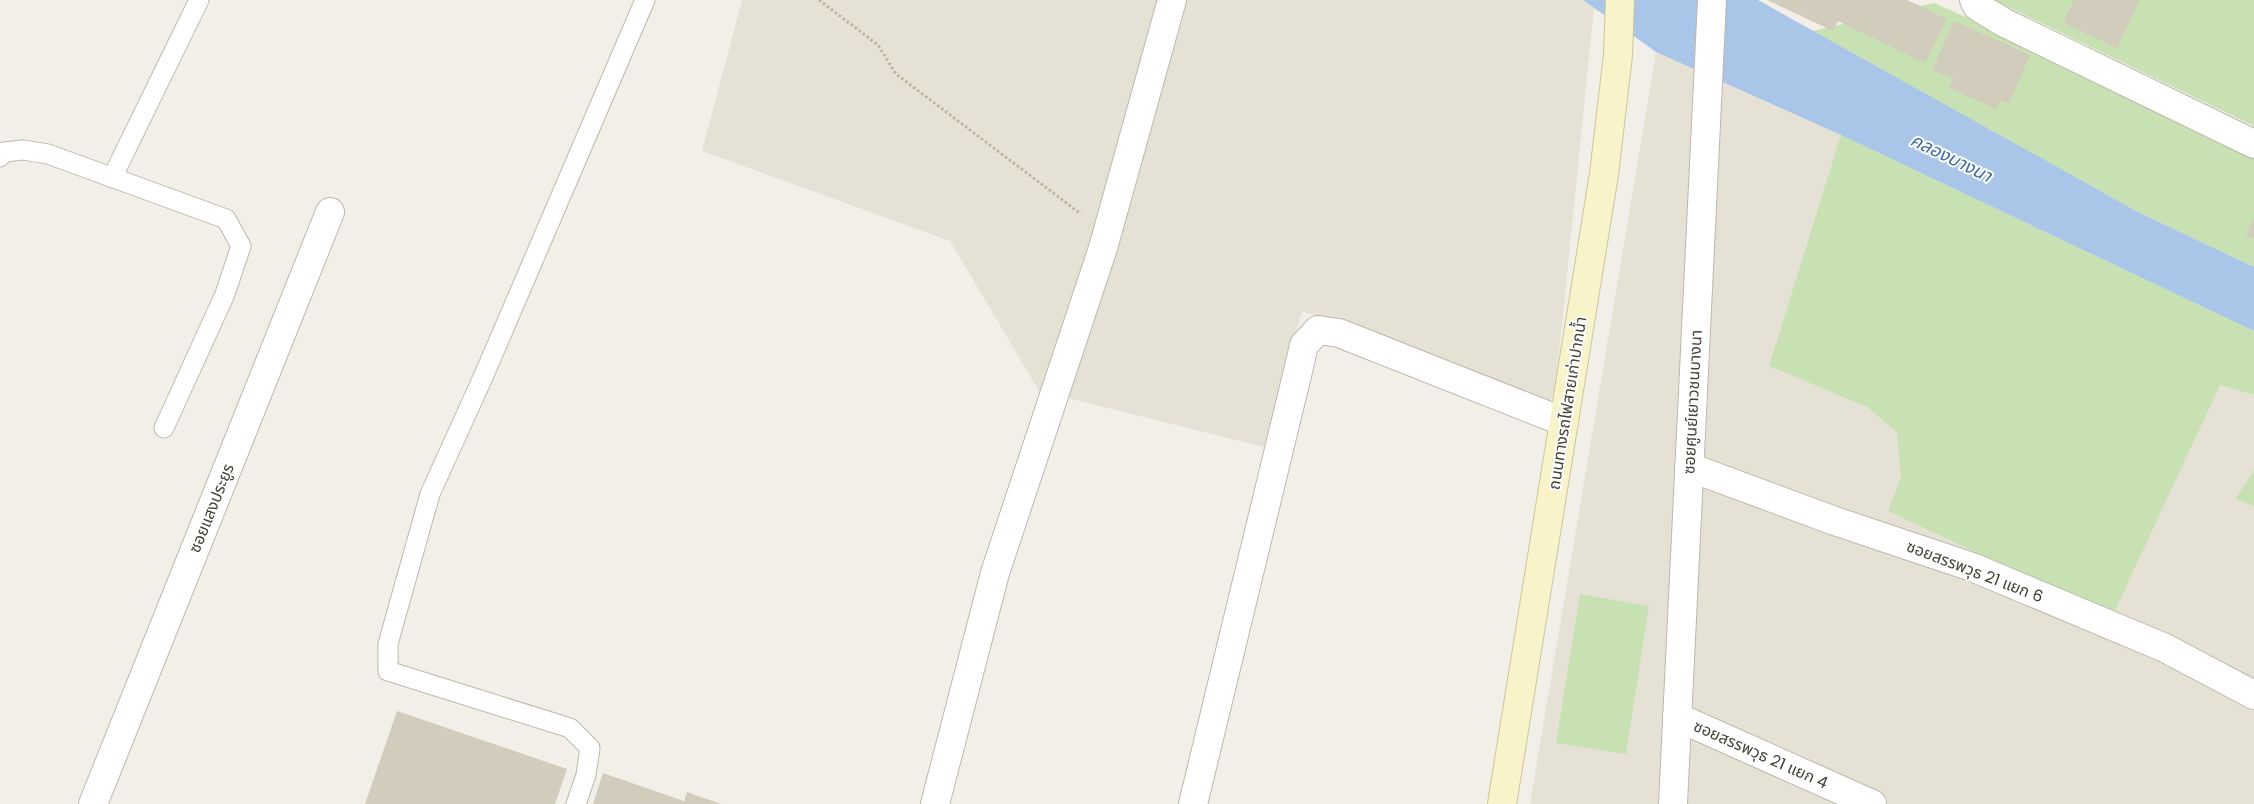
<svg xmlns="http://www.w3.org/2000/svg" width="2254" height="804" viewBox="0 0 2254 804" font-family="Poppins,'Noto Sans Thai',sans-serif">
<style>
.residential{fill:#e5e2d5}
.green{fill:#c7e1b3}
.water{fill:#a9c6e8}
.building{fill:#d2ccbd}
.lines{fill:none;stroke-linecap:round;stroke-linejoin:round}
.lane-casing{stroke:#bcb8aa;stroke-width:21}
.street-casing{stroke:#bcb8aa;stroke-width:30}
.secondary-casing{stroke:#ccc59a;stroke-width:30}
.path{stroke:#bcb59d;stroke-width:3;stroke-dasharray:2.5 2.5;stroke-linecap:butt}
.lane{stroke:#fff;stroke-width:19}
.street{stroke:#fff;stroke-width:28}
.secondary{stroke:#f9f3c9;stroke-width:28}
.labels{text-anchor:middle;stroke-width:4;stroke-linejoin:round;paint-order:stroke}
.street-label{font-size:16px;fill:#434036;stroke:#fff}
.water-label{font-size:18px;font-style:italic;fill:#3b6ba4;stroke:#fff}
</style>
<rect width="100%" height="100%" fill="#f1efe7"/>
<g class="residential">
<polygon points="742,0 1583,0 1594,8 1557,374 1550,406 1302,311 1264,447 1039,391 950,241 702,151"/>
<polygon points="1656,52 1841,135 2254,331 2254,804 1530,804"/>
</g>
<g class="green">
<polygon points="1994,0 2254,0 2254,126"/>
<polygon points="1934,3 2045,52 2254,154 2254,267 2138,212 1813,31"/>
<polygon points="1841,135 2254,331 2254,395 2220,385 2112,617 1888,511 1901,477 1897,432 1867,407 1769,366"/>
<polygon points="2254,470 2254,507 2236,498"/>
<polygon points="1580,594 1649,606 1626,754 1556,743"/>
</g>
<polygon class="water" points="1583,0 1758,0 2138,212 2254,267 2254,331 1841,135 1656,52"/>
<g class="building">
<polygon points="1767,0 1907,0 1947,19 1925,63 1838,21 1833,31"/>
<polygon points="2074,0 2140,0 2117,48 2063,23"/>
<polygon points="1954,21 2030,55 2009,104 2000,100 1996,109 1949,88 1953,79 1932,70"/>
<polygon points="2254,217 2254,239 2246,235"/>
<polygon points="397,711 567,769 555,804 365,804"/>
<polygon points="603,773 684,801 687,792 721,804 593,804"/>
</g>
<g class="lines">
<g class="lane-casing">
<g id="lane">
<polyline points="0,157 4,152 23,150 48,154 226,219 241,246 225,294 164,428"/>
<polyline points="112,178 199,0"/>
<polyline points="576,804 586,775 590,748 570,728 388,671 388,644 430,494 484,375 645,0"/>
</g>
</g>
<g class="street-casing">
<g id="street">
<polyline points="1974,0 1977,6 2003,22 2254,144"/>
<polyline points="1689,467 1832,520 1972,567 2165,648 2254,695"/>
<polyline points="1677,717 1872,804"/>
<polyline points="93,804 330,212"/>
<polyline points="935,804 995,573 1103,248 1172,0"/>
<polyline points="1193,804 1299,367 1304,345 1318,330 1339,333 1564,422"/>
<polyline points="1673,804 1712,0"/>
</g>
</g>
<g class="secondary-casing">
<polyline id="secondary" points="1502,804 1604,174 1618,55 1620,0"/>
</g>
<polyline class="path" points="819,0 878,45 896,74 1081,214"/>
<use href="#lane" class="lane"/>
<use href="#street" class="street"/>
<use href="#secondary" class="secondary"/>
</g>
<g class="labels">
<g class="street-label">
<text transform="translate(1692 402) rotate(-87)" y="6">ซอยศูนย์เยาวชนบางนา</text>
<text transform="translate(1567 403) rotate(-81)" y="6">ถนนทางรถไฟสายเก่าปากน้ำ</text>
<text transform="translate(211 508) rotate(-68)" y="6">ซอยแสงประยูร</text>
<text transform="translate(1975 571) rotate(21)" y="6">ซอยสรรพวุธ 21 แยก 6</text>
<text transform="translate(1761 754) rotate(24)" y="6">ซอยสรรพวุธ 21 แยก 4</text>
</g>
<g class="water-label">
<text transform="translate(1951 158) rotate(26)" y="6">คลองบางนา</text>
</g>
</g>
</svg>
